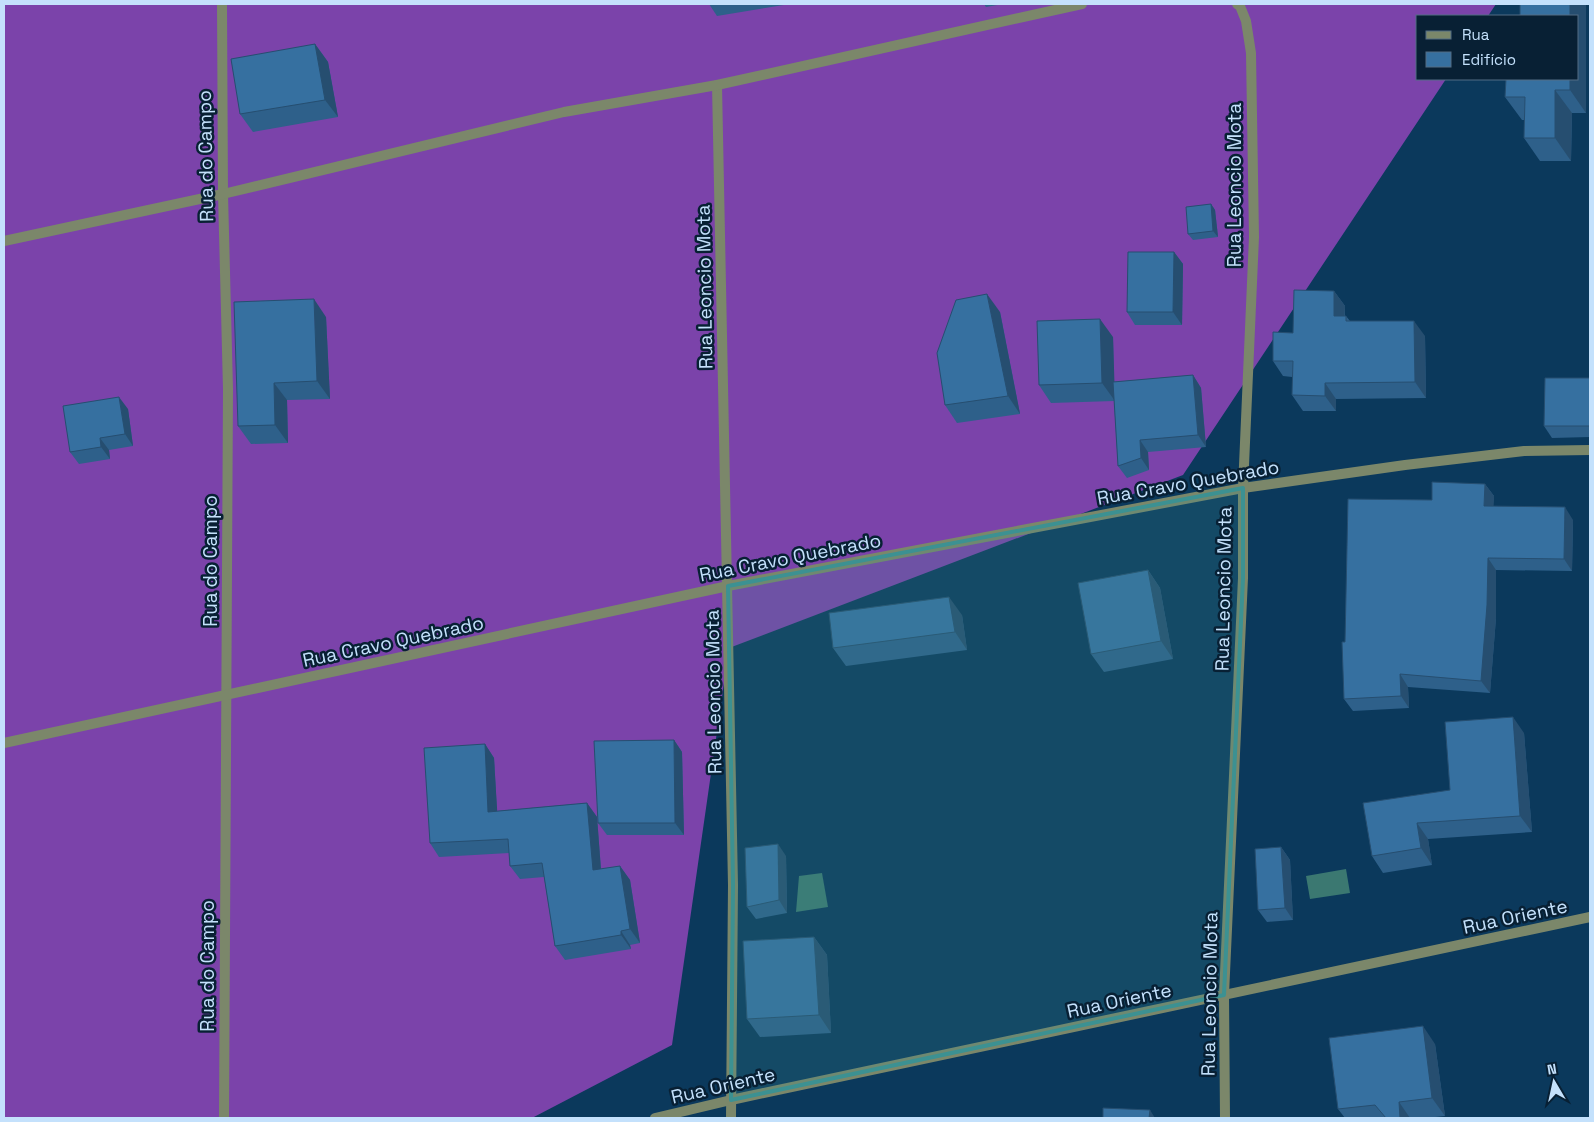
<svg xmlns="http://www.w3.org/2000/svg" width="1594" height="1122" viewBox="0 0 1594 1122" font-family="'Space Grotesk',sans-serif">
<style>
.forest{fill:#7b43aa}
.water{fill:#3b7871}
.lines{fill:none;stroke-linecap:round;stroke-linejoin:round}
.minor{stroke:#7b876a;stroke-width:10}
.wall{fill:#2e608a}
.shaded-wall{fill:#264e70}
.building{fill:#3670a0;stroke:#264e70}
.marked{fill:#3c9192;fill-opacity:0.2;stroke:#3c9192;stroke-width:4;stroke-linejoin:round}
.labels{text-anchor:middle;stroke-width:5;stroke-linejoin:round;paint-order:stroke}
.street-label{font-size:19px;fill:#c4e1fc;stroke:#082034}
</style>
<rect width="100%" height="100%" fill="#0b395c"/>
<polygon class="forest" points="4,4 1496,4 1488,16 1418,16 1418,79 1446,79 1183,475 729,648 672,1045 532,1118 4,1118"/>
<g class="water">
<polygon points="1346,869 1350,893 1310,899 1306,876"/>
<polygon points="822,873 828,907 796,912 799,876"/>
</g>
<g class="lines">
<g class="minor">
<polyline points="222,4 223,194 228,389 224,1118"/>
<polyline points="717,85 733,885 731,1118"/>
<polyline points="4,241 223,194 564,112 717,85 1082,4"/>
<polyline points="4,743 728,586 1243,488 1405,465 1524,451 1590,450"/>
<polyline points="655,1118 731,1100 1590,917"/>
<polyline points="1225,1118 1224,995 1243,578 1243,488 1254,237 1251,53 1246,21 1240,6 1237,4"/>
</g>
</g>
<g class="wall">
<polygon points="709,4 790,4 717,16"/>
<polygon points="984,4 1003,4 986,7"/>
<polygon points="1520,4 1586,4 1586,113 1572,113 1571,161 1540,161 1524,138 1524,120 1522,120 1505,97 1578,79"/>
<polygon points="315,44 328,62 338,117 253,132 240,114"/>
<polygon points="1211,204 1215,210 1218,237 1193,240 1188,234"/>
<polygon points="1174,252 1183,264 1182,325 1135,325 1127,312"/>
<polygon points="1334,291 1345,306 1345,316 1346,316 1350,321 1425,336 1426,398 1336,399 1336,411 1303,411 1292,395 1292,377 1283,376 1273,361 1293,333"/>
<polygon points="1000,312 1020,414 957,423 945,405"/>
<polygon points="326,317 330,399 287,400 288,443 251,444 238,426"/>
<polygon points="1113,337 1114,382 1193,375 1201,388 1206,447 1148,452 1149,470 1127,478 1118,466 1114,401 1051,403 1039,385"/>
<polygon points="1590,378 1590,437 1552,438 1544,426"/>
<polygon points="128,409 133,446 109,450 110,459 79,464 70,452"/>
<polygon points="1485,484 1494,496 1493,506 1573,520 1572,571 1496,570 1496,618 1490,693 1408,687 1409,708 1353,711 1344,699 1345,642 1432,500"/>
<polygon points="1148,570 1160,588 1173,659 1104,672 1091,654"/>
<polygon points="962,615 967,650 846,666 833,648"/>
<polygon points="1524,733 1532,832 1428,839 1432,865 1383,873 1372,856 1450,790"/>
<polygon points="674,740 682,752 684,835 607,835 598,823"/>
<polygon points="485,744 494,758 497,811 587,803 597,817 601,869 620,866 630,880 640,943 630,945 631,949 565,960 555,946 544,877 520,879 510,866 509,853 439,857 430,843"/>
<polygon points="1281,847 1290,860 1293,920 1267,922 1258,910"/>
<polygon points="786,856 787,913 756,919 747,907"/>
<polygon points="814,937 827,955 831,1033 760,1037 747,1019"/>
<polygon points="1435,1044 1445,1116 1426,1118 1345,1118 1338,1109"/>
</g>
<g class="shaded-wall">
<polygon points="1570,4 1586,4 1586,113 1570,90 1570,79 1578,79 1578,16 1570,16"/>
<polygon points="315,44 328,62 338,117 325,100"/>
<polygon points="1555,90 1572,113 1571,161 1555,138"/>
<polygon points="1211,204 1215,210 1218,237 1213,231"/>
<polygon points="1174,252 1183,264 1182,325 1173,312"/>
<polygon points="1334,291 1345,306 1344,331 1334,316"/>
<polygon points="987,294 1000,312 1020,414 1008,396"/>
<polygon points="314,299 326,317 330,399 317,381"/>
<polygon points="1100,319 1113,337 1115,401 1102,383"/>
<polygon points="1414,321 1425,336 1426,398 1415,382"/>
<polygon points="1193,375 1201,388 1206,447 1198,435"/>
<polygon points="274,383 287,400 288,443 275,425"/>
<polygon points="1325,383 1336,399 1336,411 1325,396"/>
<polygon points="119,397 128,409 133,446 125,434"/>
<polygon points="100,438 109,450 110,459 101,447"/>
<polygon points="1140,440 1148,452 1149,470 1141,458"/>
<polygon points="1485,484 1494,496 1493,519 1484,506"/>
<polygon points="1565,507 1573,520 1572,571 1564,559"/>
<polygon points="1488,558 1496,570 1496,618 1490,693 1481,681"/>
<polygon points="1148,570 1160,588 1173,659 1161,641"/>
<polygon points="949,597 962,615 967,650 955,632"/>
<polygon points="1400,674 1408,687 1409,708 1401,696"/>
<polygon points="1513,717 1524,733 1532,832 1520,816"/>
<polygon points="674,740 682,752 684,835 675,823"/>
<polygon points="485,744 494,758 498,825 488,812"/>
<polygon points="587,803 597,817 602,884 593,870"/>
<polygon points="1417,823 1428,839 1432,865 1421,848"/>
<polygon points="778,844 786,856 787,913 779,900"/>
<polygon points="1281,847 1290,860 1293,920 1285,908"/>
<polygon points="620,866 630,880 640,943 630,929"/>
<polygon points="621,931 630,945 631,949 621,935"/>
<polygon points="814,937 827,955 831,1033 819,1015"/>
<polygon points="1423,1026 1435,1044 1445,1116 1432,1098"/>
<polygon points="1399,1102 1410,1118 1400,1118"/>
<polygon points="1150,1110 1155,1118 1149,1118"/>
</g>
<g class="building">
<rect x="1520" y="4" width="50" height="12"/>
<polygon points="315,44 325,100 240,114 231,59"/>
<polygon points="1506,79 1570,79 1570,90 1555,90 1555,138 1524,138 1525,97 1505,97"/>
<polygon points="1211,204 1213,231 1188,234 1186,207"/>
<polygon points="1128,252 1174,252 1173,312 1127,312"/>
<polygon points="1294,290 1334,291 1334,316 1346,316 1346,321 1414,321 1415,382 1325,383 1325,396 1292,395 1293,361 1273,361 1273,332 1293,333"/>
<polygon points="987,294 1008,396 945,405 937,353 956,300"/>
<polygon points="314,299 317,381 274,383 275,425 238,426 234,302"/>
<polygon points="1100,319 1102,383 1039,385 1037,321"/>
<polygon points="1193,375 1198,435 1140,440 1141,458 1118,466 1113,382"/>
<polygon points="1545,378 1590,378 1590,426 1544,426"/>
<polygon points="119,397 125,434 100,438 101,447 70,452 63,406"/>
<polygon points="1432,482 1485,484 1484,506 1565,507 1564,559 1488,558 1487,605 1481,681 1400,674 1401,696 1344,699 1342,642 1345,642 1348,499 1432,500"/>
<polygon points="1148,570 1161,641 1091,654 1078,583"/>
<polygon points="949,597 955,632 833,648 829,613"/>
<polygon points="1513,717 1520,816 1417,823 1421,848 1372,856 1363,803 1450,790 1445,722"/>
<polygon points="674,740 675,823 598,823 594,741"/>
<polygon points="485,744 488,812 587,803 593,870 620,866 630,929 621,931 621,935 555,946 542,863 510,866 508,839 430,843 424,748"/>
<polygon points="778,844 779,900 747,907 745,848"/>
<polygon points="1281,847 1285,908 1258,910 1255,849"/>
<polygon points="814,937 819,1015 747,1019 743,941"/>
<polygon points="1423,1026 1432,1098 1399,1102 1400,1118 1386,1118 1375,1105 1338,1109 1329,1038"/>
<polygon points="1103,1108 1150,1110 1149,1118 1103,1118"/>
</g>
<path class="marked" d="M1243,488V578L1224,995L731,1100L733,885L728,586Z"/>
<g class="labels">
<g class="street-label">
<text transform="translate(205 156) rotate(-91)" y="7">Rua do Campo</text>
<text transform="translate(1234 185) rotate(-90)" y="7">Rua Leoncio Mota</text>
<text transform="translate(704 287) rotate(-91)" y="7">Rua Leoncio Mota</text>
<text transform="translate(1188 482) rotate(-10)" y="7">Rua Cravo Quebrado</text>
<text transform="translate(790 557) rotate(-11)" y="7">Rua Cravo Quebrado</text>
<text transform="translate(210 561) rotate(-90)" y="7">Rua do Campo</text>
<text transform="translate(1223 589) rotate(-89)" y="7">Rua Leoncio Mota</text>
<text transform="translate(393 641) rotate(-12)" y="7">Rua Cravo Quebrado</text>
<text transform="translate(713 692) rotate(-91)" y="7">Rua Leoncio Mota</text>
<text transform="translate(1515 916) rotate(-12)" y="7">Rua Oriente</text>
<text transform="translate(207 966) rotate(-90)" y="7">Rua do Campo</text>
<text transform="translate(1209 994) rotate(-89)" y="7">Rua Leoncio Mota</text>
<text transform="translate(1119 1000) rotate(-12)" y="7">Rua Oriente</text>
<text transform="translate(723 1085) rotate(-13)" y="7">Rua Oriente</text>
</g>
</g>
<rect width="1594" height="1122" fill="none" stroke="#c4e1fc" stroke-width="10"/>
<rect x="1416" y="15" width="162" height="65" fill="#082034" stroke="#536d84"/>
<rect x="1426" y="31" width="25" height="8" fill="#7b876a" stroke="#536d84"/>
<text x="1462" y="40" font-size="15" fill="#c4e1fc">Rua</text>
<rect x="1426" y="52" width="25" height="15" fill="#3670a0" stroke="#536d84"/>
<text x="1462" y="65" font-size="15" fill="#c4e1fc">Edifício</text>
<g transform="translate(1554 1082) rotate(351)" stroke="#082034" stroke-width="4" paint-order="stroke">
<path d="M0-4L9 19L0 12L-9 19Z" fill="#c4e1fc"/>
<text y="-8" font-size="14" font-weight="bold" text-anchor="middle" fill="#c4e1fc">N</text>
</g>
</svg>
